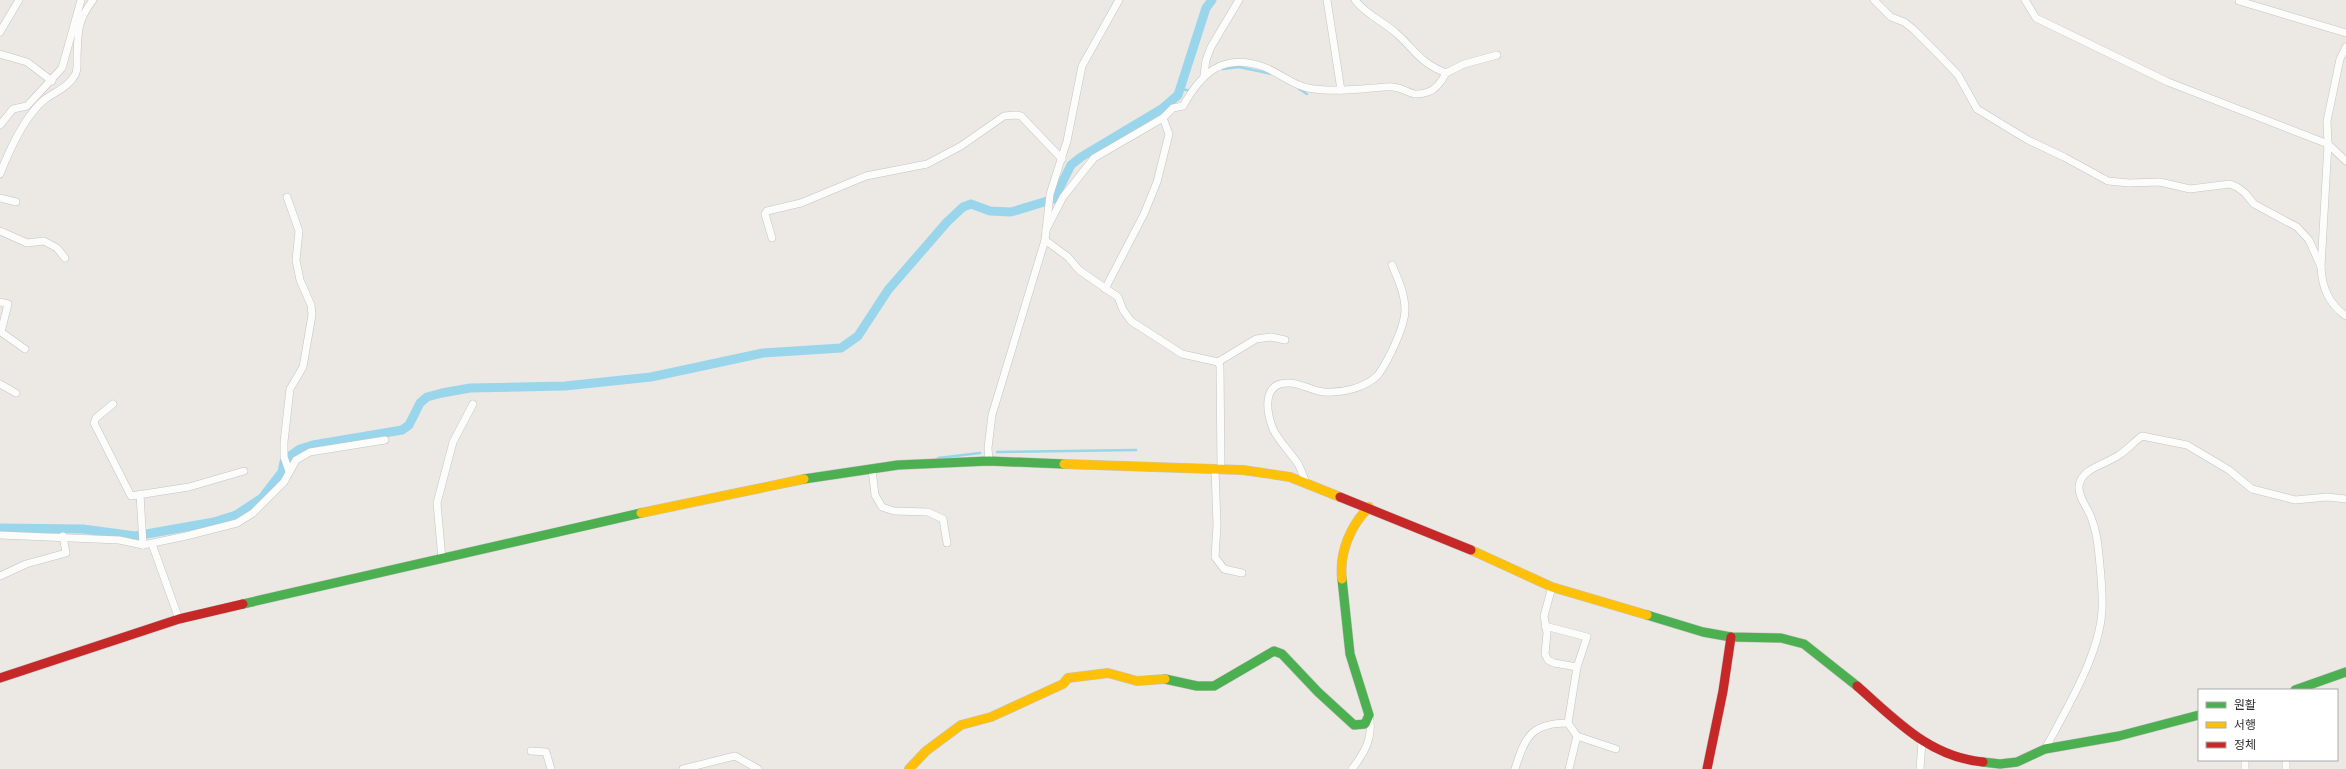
<svg xmlns="http://www.w3.org/2000/svg" width="2346" height="769" viewBox="0 0 2346 769" font-family="Montserrat,'Noto Sans KR',sans-serif">
<style>
.lines{fill:none;stroke-linecap:round;stroke-linejoin:round}
.stream{stroke:#99d6ec;stroke-width:2.5}
.canal{stroke:#99d6ec;stroke-width:9}
.street-casing{stroke:#c5c4c5;stroke-width:8}
.fast-casing{stroke:#c5c4c5;stroke-width:10}
.slow-casing{stroke:#c5c4c5;stroke-width:10}
.jam-casing{stroke:#c5c4c5;stroke-width:10}
.street{stroke:#fcfcfb;stroke-width:7}
.fast{stroke:#4caf50;stroke-width:9}
.slow{stroke:#ffc107;stroke-width:9}
.jam{stroke:#c62828;stroke-width:9}
</style>
<rect width="100%" height="100%" fill="#ece8e4"/>
<g class="lines">
<g class="stream">
<polyline points="1222,69 1239,67 1272,74"/>
<polyline points="1181,89 1192,91"/>
<polyline points="1299,89 1307,94"/>
<polyline points="997,452 1136,450"/>
<polyline points="938,458 980,453"/>
</g>
<polyline class="canal" points="0,528 83,529 135,536 214,522 236,515 262,498 282,472 284,462 290,456 300,449 313,445 402,430 409,425 420,403 427,397 442,393 470,388 565,386 651,377 763,353 841,348 858,336 888,290 947,222 963,207 971,204 990,211 1011,212 1054,199 1071,165 1081,157 1163,108 1178,95 1206,8 1212,0"/>
<g class="street-casing">
<g id="street">
<polyline points="1327,0 1341,90"/>
<path d="M1355,0C1366,15 1383,21 1396,33C1417,52 1419,62 1446,73L1464,64L1497,55"/>
<polyline points="1874,0 1891,17 1904,22 1913,29 1940,56 1958,75 1977,109 2028,140 2064,157 2108,181 2129,183 2160,182 2190,189 2230,184 2237,187 2245,193 2254,204 2297,227 2309,240 2321,267"/>
<polyline points="2025,0 2036,18 2168,82 2328,144 2346,161"/>
<polyline points="2239,1 2346,33"/>
<polyline points="0,32 19,0"/>
<path d="M2346,47L2340,59L2327,121L2328,144L2321,267C2322,287 2328,303 2346,316"/>
<polyline points="0,54 27,62 52,81"/>
<polyline points="1204,75 1206,60 1211,47 1239,0"/>
<polyline points="0,125 13,109 27,106 62,68 81,0"/>
<path d="M0,174C9,151 25,116 44,100C54,92 68,88 75,75C78,70 77,63 77,57C78,32 77,21 93,0"/>
<polyline points="287,197 299,231 296,260 300,280 311,305 312,315 303,367 290,389 284,442 284,457 289,471"/>
<polyline points="0,198 16,202"/>
<path d="M1046,230L1063,197L1094,158L1163,118L1173,108L1183,106C1201,74 1222,53 1261,66C1277,71 1292,85 1308,88C1329,92 1352,90 1372,88C1379,88 1386,86 1393,87C1410,89 1408,98 1428,92C1437,89 1442,81 1446,73"/>
<polyline points="0,231 27,243 44,241 57,248 65,258"/>
<polyline points="772,238 765,214 767,211 801,203 866,176 927,164 961,146 1004,116 1016,115 1021,116 1062,159"/>
<polyline points="1045,240 1068,257 1079,270 1118,297 1123,310 1131,321 1182,354 1218,362 1256,339 1271,337 1285,340"/>
<polyline points="1105,289 1144,214 1157,182 1169,134 1163,118"/>
<polyline points="0,302 8,304 1,332 25,349"/>
<polyline points="1218,362 1220,366 1221,469"/>
<polyline points="0,384 16,393"/>
<polyline points="113,404 96,418 94,423 131,496 189,487 244,471"/>
<polyline points="989,461 988,448 992,415 1045,240 1050,194 1067,141 1082,66 1119,0"/>
<polyline points="872,469 875,495 882,507 894,511 928,512 943,519 947,543"/>
<polyline points="1215,469 1217,525 1215,557 1224,569 1242,573"/>
<path d="M1306,483C1303,476 1301,467 1296,461C1289,451 1278,440 1273,429C1266,411 1262,382 1289,383C1301,383 1312,391 1324,392C1343,393 1365,388 1378,375C1388,361 1405,327 1405,310C1405,294 1398,279 1392,265"/>
<polyline points="140,494 143,545"/>
<polyline points="0,535 119,540 143,545 186,536 237,523 253,513 284,482 296,460 310,452 385,440"/>
<polyline points="152,544 179,619"/>
<polyline points="442,559 437,503 453,442 473,404"/>
<polyline points="0,576 26,564 66,553 63,536"/>
<polyline points="1552,587 1544,616 1547,633 1545,654 1548,660 1554,663 1577,667"/>
<polyline points="1545,626 1587,637 1577,667 1568,723 1577,736 1616,749"/>
<path d="M2045,749C2066,710 2100,654 2102,610C2103,592 2100,564 2098,546C2097,538 2095,528 2092,520C2089,509 2078,498 2079,486C2081,468 2107,464 2119,455C2127,450 2134,442 2142,436L2187,445L2229,470L2252,489L2295,500L2327,497L2346,499"/>
<polyline points="531,751 546,752 551,769"/>
<polyline points="683,769 735,756 758,769"/>
<path d="M1352,769C1365,752 1374,737 1369,715"/>
<path d="M1515,769C1525,736 1532,723 1568,723"/>
<polyline points="1569,769 1577,736"/>
<polyline points="1920,769 1922,742"/>
<polyline points="2245,769 2245,760"/>
<polyline points="2286,769 2286,760"/>
</g>
</g>
<g class="fast-casing">
<g id="fast">
<polyline points="804,479 898,465 989,461 1064,464"/>
<polyline points="243,604 641,513"/>
<polyline points="1647,615 1703,632 1731,637 1781,638 1804,644 1857,686"/>
<polyline points="1165,679 1197,686 1214,686 1274,651 1282,654 1318,692 1354,725 1365,724 1369,715 1350,654 1342,579"/>
<polyline points="2295,690 2346,672"/>
<polyline points="1983,762 2000,764 2017,762 2045,749 2119,736 2199,715"/>
</g>
</g>
<g class="slow-casing">
<g id="slow">
<polyline points="1064,464 1243,470 1290,477 1340,497"/>
<polyline points="641,513 804,479"/>
<polyline points="1471,550 1552,587 1647,615"/>
<path d="M1342,579C1339,553 1350,526 1369,507"/>
<polyline points="909,769 926,751 961,725 991,717 1063,684 1068,678 1108,673 1137,681 1165,679"/>
</g>
</g>
<g class="jam-casing">
<g id="jam">
<polyline points="1340,497 1471,550"/>
<polyline points="0,678 179,619 243,604"/>
<path d="M1857,686C1896,720 1929,757 1983,762"/>
<polyline points="1707,769 1723,691 1731,637"/>
</g>
</g>
<use href="#street" class="street"/>
<use href="#fast" class="fast"/>
<use href="#slow" class="slow"/>
<use href="#jam" class="jam"/>
</g>
<rect x="2198" y="689" width="140" height="72" fill="#ffffff" stroke="#ababab"/>
<rect x="2206" y="702" width="20" height="6" fill="#4caf50" stroke="#ababab"/>
<text x="2234" y="709" font-size="12" fill="#2e2e2e">원활</text>
<rect x="2206" y="722" width="20" height="6" fill="#ffc107" stroke="#ababab"/>
<text x="2234" y="729" font-size="12" fill="#2e2e2e">서행</text>
<rect x="2206" y="742" width="20" height="6" fill="#c62828" stroke="#ababab"/>
<text x="2234" y="749" font-size="12" fill="#2e2e2e">정체</text>
</svg>
